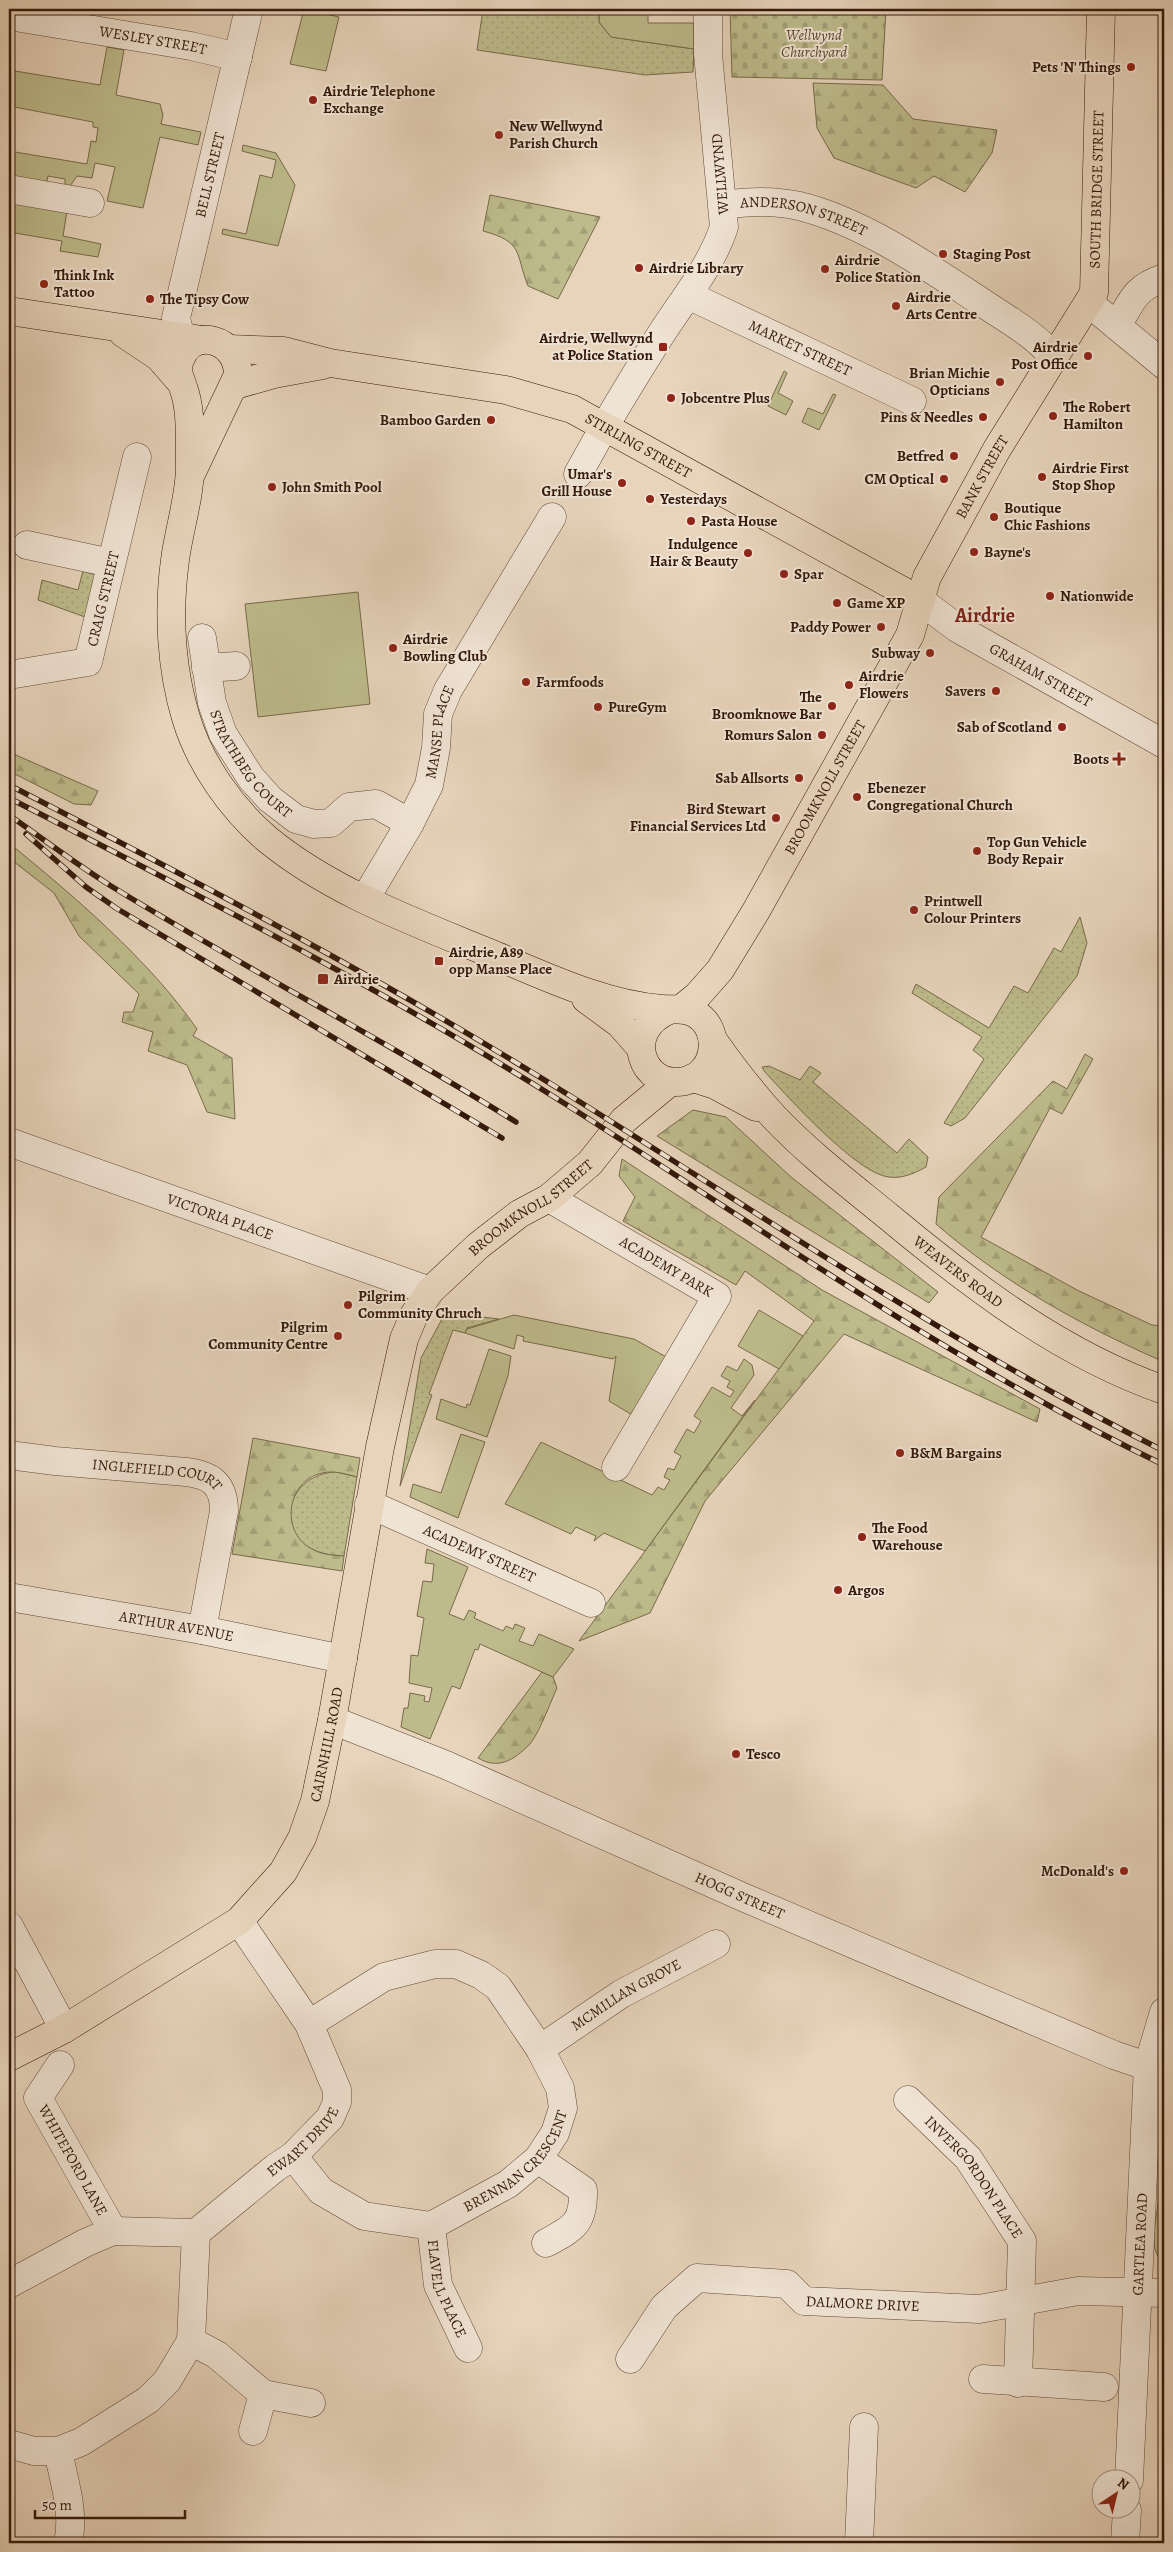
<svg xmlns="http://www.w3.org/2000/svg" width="1173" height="2552" viewBox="0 0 1173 2552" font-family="Alegreya,serif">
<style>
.grass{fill:url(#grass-dots);stroke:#786a4a}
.forest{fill:url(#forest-firs);stroke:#786a4a}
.cemetery{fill:url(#cemetery-stones);stroke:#786a4a}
.park{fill:url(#park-tufts);stroke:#786a4a}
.garden{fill:#bdbb8b;stroke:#786a4a}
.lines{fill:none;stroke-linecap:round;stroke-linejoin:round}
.minor-casing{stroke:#614836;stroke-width:29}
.major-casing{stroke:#34190a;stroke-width:29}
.minor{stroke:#efe3d3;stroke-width:28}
.major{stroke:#e7d4bb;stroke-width:28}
.rail-casing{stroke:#34190a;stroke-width:5.5}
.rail{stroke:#efe3d3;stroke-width:4;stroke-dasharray:11;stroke-linecap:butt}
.poi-dot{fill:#8f2418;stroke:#efe3d3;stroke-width:2}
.labels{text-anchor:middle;stroke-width:4;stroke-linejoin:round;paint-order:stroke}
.park-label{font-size:15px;font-style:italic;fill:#5d4a31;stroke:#efe3d3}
.street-label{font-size:15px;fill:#34190a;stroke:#efe3d3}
.poi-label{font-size:15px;font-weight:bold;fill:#34190a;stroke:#efe3d3;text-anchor:start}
.district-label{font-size:20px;font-weight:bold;fill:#7a1f14;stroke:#efe3d3}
</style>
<defs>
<pattern id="grass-dots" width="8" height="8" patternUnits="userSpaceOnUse" patternTransform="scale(1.25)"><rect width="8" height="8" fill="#bdbb8b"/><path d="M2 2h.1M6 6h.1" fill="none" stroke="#a3a077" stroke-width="1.8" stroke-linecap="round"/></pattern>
<pattern id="forest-firs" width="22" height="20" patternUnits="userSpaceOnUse" patternTransform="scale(1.25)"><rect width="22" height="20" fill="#bdbb8b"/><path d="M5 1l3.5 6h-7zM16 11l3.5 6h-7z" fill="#a3a077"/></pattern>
<pattern id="cemetery-stones" width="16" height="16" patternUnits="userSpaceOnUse" patternTransform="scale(1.25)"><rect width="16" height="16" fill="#bdbb8b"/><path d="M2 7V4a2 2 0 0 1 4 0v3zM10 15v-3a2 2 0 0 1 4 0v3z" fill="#a3a077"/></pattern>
<pattern id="park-tufts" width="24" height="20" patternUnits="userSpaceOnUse" patternTransform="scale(1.25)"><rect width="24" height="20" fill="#bdbb8b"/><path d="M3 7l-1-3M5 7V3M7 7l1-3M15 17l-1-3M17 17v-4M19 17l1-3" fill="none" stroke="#a3a077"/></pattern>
</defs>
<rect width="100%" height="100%" fill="#e7d4bb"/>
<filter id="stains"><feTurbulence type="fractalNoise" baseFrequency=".004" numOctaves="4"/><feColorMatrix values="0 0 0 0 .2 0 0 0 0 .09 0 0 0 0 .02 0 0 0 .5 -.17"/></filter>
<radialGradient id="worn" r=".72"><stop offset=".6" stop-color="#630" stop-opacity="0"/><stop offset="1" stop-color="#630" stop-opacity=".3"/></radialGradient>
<g class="grass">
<polygon points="483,9 600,9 599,22 611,37 694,49 693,72 645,75 477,50"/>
<polygon points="83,571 96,575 85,617 38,600 42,580 78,590"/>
<polygon points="1080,917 1087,943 1077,976 965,1118 951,1126 944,1123 984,1059 973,1050 982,1037 912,993 916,984 989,1028 1014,986 1028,993 1054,948 1061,952"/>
<path d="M769,1066L800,1080L810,1066L821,1073L813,1082L897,1153L909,1139L928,1157L926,1167C915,1173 902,1179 889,1177C857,1174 788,1097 765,1072L762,1067Z"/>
<polygon points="455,1314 499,1319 467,1328 465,1333 453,1330 429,1394 432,1395 400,1486 421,1358 442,1319"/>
<path d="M336,1472L357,1477L344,1556C334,1555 324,1555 314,1550C273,1532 287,1474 336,1472Z"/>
</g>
<g class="forest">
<polygon points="813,83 883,85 913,119 997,130 992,153 965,192 934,176 916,188 834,158 817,128"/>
<path d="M490,195L600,217L558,299L528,286C515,253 524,242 483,231Z"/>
<polygon points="9,752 98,791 91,805 74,804 9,771"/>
<path d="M9,843C74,896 149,960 197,1029L193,1036L232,1058L235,1119L207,1112L187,1065L148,1051L153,1032L122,1022L124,1012H133L139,994L79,936L54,893L9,858Z"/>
<path d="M1085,1054L1093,1059L1062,1114L1050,1108L981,1237L1079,1291L1152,1325L1164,1326V1362C1082,1326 1004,1283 936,1224L939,1197L1053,1081L1067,1089Z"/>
<polygon points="693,1110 726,1117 791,1177 938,1292 929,1303 657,1136"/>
<polygon points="622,1159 822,1290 1040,1409 1037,1422 844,1334 705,1501 650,1613 579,1641 814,1321 745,1271 736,1285 623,1221 635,1197 619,1176"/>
<path d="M253,1438L360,1458L357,1477C346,1474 334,1470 322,1473C286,1481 279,1534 314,1550C323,1555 334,1555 344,1556L342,1571L232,1554Z"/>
<path d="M542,1672L553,1677L557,1688C551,1701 538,1736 529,1745C514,1760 498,1770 478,1758Z"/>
</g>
<polygon class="cemetery" points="730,9 886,9 882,80 732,77"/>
<path class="park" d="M1158,2203H1164V2264C1147,2249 1156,2223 1158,2203Z"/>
<g class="garden">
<polygon points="304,9 339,17 326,71 290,64"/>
<polygon points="600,9 648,9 648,23 694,23 694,49 611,37 599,22"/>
<polygon points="107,47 124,50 116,95 160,104 163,115 161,124 201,132 198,145 160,137 143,208 107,201 115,167 95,163 92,178 77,176 70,186 65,189 65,179 48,176 46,187 9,180 9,151 87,164 91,141 96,142 98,128 93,127 93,122 9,106 9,70 100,85"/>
<polygon points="243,145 276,153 295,185 278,246 222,234 223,229 246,234 260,175 272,178 276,160 242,151"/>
<polygon points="9,201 67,211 63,236 101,244 98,257 60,251 62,241 9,232"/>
<polygon points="784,371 787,373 778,393 793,401 786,415 768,406"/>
<polygon points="833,394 836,395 819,430 802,422 808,408 823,414"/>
<polygon points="358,592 370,704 258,717 245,604"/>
<polygon points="759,1310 803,1336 779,1369 738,1346"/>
<polygon points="514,1315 634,1339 668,1358 634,1416 609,1401 616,1356 613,1359 523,1341 524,1337 517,1335 514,1349 465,1333 467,1329"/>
<polygon points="489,1349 511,1356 508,1376 487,1437 436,1419 441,1399 466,1408 467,1404 470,1405"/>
<polygon points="744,1359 752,1365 754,1375 731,1408 742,1416 755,1400 645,1551 604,1533 594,1541 596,1536 576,1527 571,1534 505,1504 541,1442 652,1495 658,1487 664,1490 670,1480 664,1477 668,1468 674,1470 681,1456 674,1452 687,1429 694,1433 701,1421 694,1416 712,1387 730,1397 734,1391 727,1387 730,1381 721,1376 727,1366 737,1371"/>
<polygon points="461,1434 485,1442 458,1518 410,1497 413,1484 441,1493"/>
<polygon points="427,1549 468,1567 449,1614 464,1620 469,1610 476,1613 474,1618 503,1631 506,1626 513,1629 515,1624 525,1628 519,1641 533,1646 539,1634 574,1649 553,1677 480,1644 478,1650 475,1649 460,1689 452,1686 430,1739 401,1727 404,1708 408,1708 410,1693 425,1696 424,1701 429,1702 432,1688 409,1683 411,1655 418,1656 424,1618 417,1616 423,1581 432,1582 434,1564 425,1563"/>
</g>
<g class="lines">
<g class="minor-casing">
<g id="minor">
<path id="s1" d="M9,16L191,46L238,57"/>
<polyline points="9,189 90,203"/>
<path id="s2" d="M724,205C750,201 773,200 799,206C862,221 928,267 983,303C1008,320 1035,334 1054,358"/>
<path id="s3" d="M688,295L912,401"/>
<polyline points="1089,303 1164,365"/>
<path d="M1117,326C1132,301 1134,288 1164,278"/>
<path id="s4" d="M187,338L179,331L176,318L249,9"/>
<path d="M578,474C603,428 630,383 658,339C681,302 710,269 724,227L708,54V9"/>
<polyline points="27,545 111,563"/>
<path id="s5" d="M921,601L957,628L1164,744"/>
<path id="s6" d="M202,638L212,703L223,734L251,778L270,799L296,819L314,824L331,823L349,807L376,804L410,823"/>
<polyline points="206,668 236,666"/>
<path id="s7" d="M9,675L88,662L137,457"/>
<path id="s8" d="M365,899L410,823L429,785L436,748L438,714L448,690L552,517"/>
<path id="s9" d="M9,1142L430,1291"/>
<path id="s10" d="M549,1198L717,1296L616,1467"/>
<path id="s11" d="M9,1455L55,1461L186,1472C210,1475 224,1483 224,1511L202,1630"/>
<path id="s12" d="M369,1504L591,1603"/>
<path id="s13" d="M9,1597L202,1630L343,1659"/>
<path id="s14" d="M332,1720L446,1765L745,1898L1114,2055L1164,2072"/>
<polyline points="9,1926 64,2029"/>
<path id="s15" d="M540,2049L621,1994L716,1944"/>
<path id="s16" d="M60,2065L38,2098L113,2231"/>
<path id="s17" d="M908,2100L968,2158L1022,2241L1018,2383"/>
<path id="s18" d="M293,2156L321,2191L364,2216L431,2226L508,2184L538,2159L555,2133L563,2108L560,2088L540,2049L498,1987L481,1975L456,1964H435L384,1977L309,2024"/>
<path d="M538,2159L583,2190C584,2223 574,2228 546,2243"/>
<path id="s19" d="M431,2226L438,2285L468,2348"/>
<path id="s20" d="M9,2284L85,2243L113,2231L196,2233L275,2168L293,2156L330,2118L337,2102V2090L309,2024L239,1921"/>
<polyline points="191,2341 217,2355 263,2394 311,2403"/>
<path id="s21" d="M630,2359L664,2307L697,2278L787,2284L804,2301L979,2309L1078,2291L1164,2293"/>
<polyline points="983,2379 1104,2387"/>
<polyline points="253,2431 263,2394"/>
<polyline points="9,2444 34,2451 58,2451 81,2442 148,2400 167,2381 191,2341 196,2233"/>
<path d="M58,2451C64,2481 75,2513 68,2543"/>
<path id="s22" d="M1129,2480L1148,2066L1164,2012"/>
<polyline points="859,2543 864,2427"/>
<polyline points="1125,2543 1127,2510"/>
</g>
</g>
<g class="major-casing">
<g id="major">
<polyline points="9,311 202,340"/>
<polyline points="123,333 159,357 179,380"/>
<path id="s23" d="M229,349L284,351L330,363L506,390L572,409L921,601"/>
<polyline points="235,385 274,374 323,365"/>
<path d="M190,476L238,375C238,338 192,326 180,360C175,371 181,379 184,390C192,413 189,441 190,466C190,497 179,529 175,560C168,612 171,668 186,718C200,764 231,808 267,839C330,891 412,921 487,952C543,975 601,1004 662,1009C673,1010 684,1008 694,1013C723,1028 717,1074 685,1081C641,1090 621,1030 669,1010"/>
<polyline points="586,999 620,1024 640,1047"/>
<path id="s24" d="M681,1009L697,996L720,970L756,911L910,635L927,577L997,449L1094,293L1101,9"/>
<path id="s25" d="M713,1040C732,1067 752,1093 774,1117C809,1154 850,1185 889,1217C972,1286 1061,1354 1164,1390"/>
<polyline points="693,1078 715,1085 756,1107"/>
<path id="s26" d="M9,2057L64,2029L239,1921L283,1872L302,1838L315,1801L332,1720L380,1447L404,1339L414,1315L430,1291L478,1246L519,1214L549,1198L590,1163L624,1120L670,1082"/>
</g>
</g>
<use href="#minor" class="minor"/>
<use href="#major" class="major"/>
<g class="rail-casing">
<g id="rail">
<path d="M9,785C200,883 390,983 572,1097C768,1219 957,1348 1164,1451"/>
<path d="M9,798C198,895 387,991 567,1105C763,1230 954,1364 1164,1465"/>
<path d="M9,815C43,839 76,864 111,886C244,968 383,1039 516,1122"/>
<polyline points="26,834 86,887 116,908 502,1138"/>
</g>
</g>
<use href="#rail" class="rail"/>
</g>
<g class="poi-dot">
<circle cx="1131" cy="67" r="5"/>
<circle cx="313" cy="100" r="5"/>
<circle cx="499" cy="135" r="5"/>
<circle cx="943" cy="254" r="5"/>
<circle cx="639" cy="268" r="5"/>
<circle cx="825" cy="269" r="5"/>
<circle cx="44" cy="284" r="5"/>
<circle cx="150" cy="299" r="5"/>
<circle cx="896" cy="306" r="5"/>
<rect x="658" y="342" width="10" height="10" rx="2.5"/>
<circle cx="1088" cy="356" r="5"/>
<circle cx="1000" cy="382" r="5"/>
<circle cx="671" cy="398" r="5"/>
<circle cx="1053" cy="416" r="5"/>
<circle cx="983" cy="417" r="5"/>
<circle cx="491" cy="420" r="5"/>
<circle cx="954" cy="456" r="5"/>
<circle cx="1042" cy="477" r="5"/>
<circle cx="944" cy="479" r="5"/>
<circle cx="622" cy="483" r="5"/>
<circle cx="272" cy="487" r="5"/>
<circle cx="650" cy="499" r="5"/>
<circle cx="994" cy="517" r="5"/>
<circle cx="691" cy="521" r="5"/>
<circle cx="974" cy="552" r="5"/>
<circle cx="748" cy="553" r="5"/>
<circle cx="784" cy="574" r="5"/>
<circle cx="1050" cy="596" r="5"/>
<circle cx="837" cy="603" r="5"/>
<circle cx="881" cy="627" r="5"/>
<circle cx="393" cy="648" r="5"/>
<circle cx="930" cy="653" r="5"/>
<circle cx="526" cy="682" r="5"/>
<circle cx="849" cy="685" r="5"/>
<circle cx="996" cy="691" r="5"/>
<circle cx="832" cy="706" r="5"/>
<circle cx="598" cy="707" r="5"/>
<circle cx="1062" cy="727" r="5"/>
<circle cx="822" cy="735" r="5"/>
<path d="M1116.5 751.5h5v5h5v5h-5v5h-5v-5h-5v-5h5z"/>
<circle cx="799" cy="778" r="5"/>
<circle cx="857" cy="797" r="5"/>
<circle cx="776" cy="818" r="5"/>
<circle cx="977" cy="851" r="5"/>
<circle cx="914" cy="910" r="5"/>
<rect x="434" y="956" width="10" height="10" rx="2.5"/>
<rect x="317" y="973" width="12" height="12" rx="2.5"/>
<circle cx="348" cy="1305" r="5"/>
<circle cx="338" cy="1336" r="5"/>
<circle cx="900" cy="1453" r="5"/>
<circle cx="862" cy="1537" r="5"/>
<circle cx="838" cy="1590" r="5"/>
<circle cx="736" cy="1754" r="5"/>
<circle cx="1124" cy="1871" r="5"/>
</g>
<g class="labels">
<g class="park-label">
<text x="814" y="40">Wellwynd<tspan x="814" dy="17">Churchyard</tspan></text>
</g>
<g class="street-label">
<text dy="5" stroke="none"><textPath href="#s1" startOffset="146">WESLEY STREET</textPath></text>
<text transform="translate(720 174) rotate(-95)" y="5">WELLWYND</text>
<text dy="5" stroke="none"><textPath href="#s4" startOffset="171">BELL STREET</textPath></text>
<text dy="5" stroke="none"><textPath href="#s24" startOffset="934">SOUTH BRIDGE STREET</textPath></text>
<text dy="5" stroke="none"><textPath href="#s2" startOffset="82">ANDERSON STREET</textPath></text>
<text dy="5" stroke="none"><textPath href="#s3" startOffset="124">MARKET STREET</textPath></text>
<text dy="5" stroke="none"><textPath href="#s23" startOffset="425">STIRLING STREET</textPath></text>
<text dy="5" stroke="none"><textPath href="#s24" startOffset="615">BANK STREET</textPath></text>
<text dy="5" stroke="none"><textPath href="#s7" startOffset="145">CRAIG STREET</textPath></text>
<text dy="5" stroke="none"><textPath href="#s5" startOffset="141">GRAHAM STREET</textPath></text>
<text dy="5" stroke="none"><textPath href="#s8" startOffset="185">MANSE PLACE</textPath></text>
<text dy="5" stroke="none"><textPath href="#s6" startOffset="139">STRATHBEG COURT</textPath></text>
<text dy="5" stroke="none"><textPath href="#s24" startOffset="266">BROOMKNOLL STREET</textPath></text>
<text dy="5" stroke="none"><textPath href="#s26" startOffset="1068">BROOMKNOLL STREET</textPath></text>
<text dy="5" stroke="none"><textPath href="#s9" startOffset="224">VICTORIA PLACE</textPath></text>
<text dy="5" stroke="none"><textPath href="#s10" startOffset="136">ACADEMY PARK</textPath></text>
<text dy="5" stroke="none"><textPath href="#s25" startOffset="339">WEAVERS ROAD</textPath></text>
<text dy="5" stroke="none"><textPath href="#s11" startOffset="150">INGLEFIELD COURT</textPath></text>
<text dy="5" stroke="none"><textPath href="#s12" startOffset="121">ACADEMY STREET</textPath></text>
<text dy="5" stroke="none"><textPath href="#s13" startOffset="170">ARTHUR AVENUE</textPath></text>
<text dy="5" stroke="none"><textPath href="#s26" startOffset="469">CAIRNHILL ROAD</textPath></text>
<text dy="5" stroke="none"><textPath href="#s14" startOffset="444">HOGG STREET</textPath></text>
<text dy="5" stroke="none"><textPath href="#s15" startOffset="102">MCMILLAN GROVE</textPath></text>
<text dy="5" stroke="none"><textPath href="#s20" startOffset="341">EWART DRIVE</textPath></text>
<text dy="5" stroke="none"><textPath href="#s18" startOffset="272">BRENNAN CRESCENT</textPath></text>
<text dy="5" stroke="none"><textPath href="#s16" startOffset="111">WHITEFORD LANE</textPath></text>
<text dy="5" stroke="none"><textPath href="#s17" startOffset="102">INVERGORDON PLACE</textPath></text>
<text dy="5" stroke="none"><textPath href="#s22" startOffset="236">GARTLEA ROAD</textPath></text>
<text dy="5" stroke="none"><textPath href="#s19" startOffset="65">FLAVELL PLACE</textPath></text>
<text dy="5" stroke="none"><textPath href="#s21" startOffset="279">DALMORE DRIVE</textPath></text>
</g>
<g class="poi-label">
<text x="1121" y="72" text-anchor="end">Pets 'N' Things</text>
<text x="323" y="96">Airdrie Telephone<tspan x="323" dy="17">Exchange</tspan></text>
<text x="509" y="131">New Wellwynd<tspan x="509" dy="17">Parish Church</tspan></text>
<text x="953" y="259">Staging Post</text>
<text x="835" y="265">Airdrie<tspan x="835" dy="17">Police Station</tspan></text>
<text x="649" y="273">Airdrie Library</text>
<text x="54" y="280">Think Ink<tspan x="54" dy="17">Tattoo</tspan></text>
<text x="906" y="302">Airdrie<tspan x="906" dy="17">Arts Centre</tspan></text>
<text x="160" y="304">The Tipsy Cow</text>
<text x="653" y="343" text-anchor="end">Airdrie, Wellwynd<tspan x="653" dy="17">at Police Station</tspan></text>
<text x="1078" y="352" text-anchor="end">Airdrie<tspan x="1078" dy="17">Post Office</tspan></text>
<text x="990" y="378" text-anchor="end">Brian Michie<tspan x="990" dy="17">Opticians</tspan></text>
<text x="681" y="403">Jobcentre Plus</text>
<text x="1063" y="412">The Robert<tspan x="1063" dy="17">Hamilton</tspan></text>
<text x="973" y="422" text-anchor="end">Pins &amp; Needles</text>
<text x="481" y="425" text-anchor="end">Bamboo Garden</text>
<text x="944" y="461" text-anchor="end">Betfred</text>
<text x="1052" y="473">Airdrie First<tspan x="1052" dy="17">Stop Shop</tspan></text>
<text x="612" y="479" text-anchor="end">Umar's<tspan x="612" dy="17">Grill House</tspan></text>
<text x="934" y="484" text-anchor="end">CM Optical</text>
<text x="282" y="492">John Smith Pool</text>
<text x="660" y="504">Yesterdays</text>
<text x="1004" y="513">Boutique<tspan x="1004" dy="17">Chic Fashions</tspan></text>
<text x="701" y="526">Pasta House</text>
<text x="738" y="549" text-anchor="end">Indulgence<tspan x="738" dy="17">Hair &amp; Beauty</tspan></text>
<text x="984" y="557">Bayne's</text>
<text x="794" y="579">Spar</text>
<text x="1060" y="601">Nationwide</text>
<text x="847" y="608">Game XP</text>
<text x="871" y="632" text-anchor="end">Paddy Power</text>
<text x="403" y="644">Airdrie<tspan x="403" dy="17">Bowling Club</tspan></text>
<text x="920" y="658" text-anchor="end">Subway</text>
<text x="859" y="681">Airdrie<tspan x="859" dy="17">Flowers</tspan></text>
<text x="536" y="687">Farmfoods</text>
<text x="986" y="696" text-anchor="end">Savers</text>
<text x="822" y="702" text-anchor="end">The<tspan x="822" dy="17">Broomknowe Bar</tspan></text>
<text x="608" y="712">PureGym</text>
<text x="1052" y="732" text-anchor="end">Sab of Scotland</text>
<text x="812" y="740" text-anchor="end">Romurs Salon</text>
<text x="1109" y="764" text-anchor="end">Boots</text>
<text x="789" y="783" text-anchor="end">Sab Allsorts</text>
<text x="867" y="793">Ebenezer<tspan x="867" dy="17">Congregational Church</tspan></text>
<text x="766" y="814" text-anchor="end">Bird Stewart<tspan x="766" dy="17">Financial Services Ltd</tspan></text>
<text x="987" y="847">Top Gun Vehicle<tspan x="987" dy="17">Body Repair</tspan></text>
<text x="924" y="906">Printwell<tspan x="924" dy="17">Colour Printers</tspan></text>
<text x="449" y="957">Airdrie, A89<tspan x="449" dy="17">opp Manse Place</tspan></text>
<text x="334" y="984">Airdrie</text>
<text x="358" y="1301">Pilgrim<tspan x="358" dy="17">Community Chruch</tspan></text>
<text x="328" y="1332" text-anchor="end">Pilgrim<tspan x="328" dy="17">Community Centre</tspan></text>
<text x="910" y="1458">B&amp;M Bargains</text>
<text x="872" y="1533">The Food<tspan x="872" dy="17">Warehouse</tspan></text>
<text x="848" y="1595">Argos</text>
<text x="746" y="1759">Tesco</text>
<text x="1114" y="1876" text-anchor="end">McDonald's</text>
</g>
<g class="district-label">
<text x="985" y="622">Airdrie</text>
</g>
</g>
<rect width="1173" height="2552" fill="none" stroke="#e7d4bb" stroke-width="30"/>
<rect x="10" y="10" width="1153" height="2532" fill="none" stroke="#34190a" stroke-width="2.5"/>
<rect x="15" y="15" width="1143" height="2522" fill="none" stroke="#34190a"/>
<g transform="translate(1116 2494) rotate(35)"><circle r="24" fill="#efe3d3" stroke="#a49283"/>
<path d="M0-4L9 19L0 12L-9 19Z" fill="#8f2418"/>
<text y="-8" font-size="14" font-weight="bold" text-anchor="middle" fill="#34190a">N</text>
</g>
<path d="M35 2510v8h150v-8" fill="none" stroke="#34190a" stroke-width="2.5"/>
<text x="42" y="2510" font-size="15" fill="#34190a" stroke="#efe3d3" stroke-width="4" paint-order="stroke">50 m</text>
<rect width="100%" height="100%" filter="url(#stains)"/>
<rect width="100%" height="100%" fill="url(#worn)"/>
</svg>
